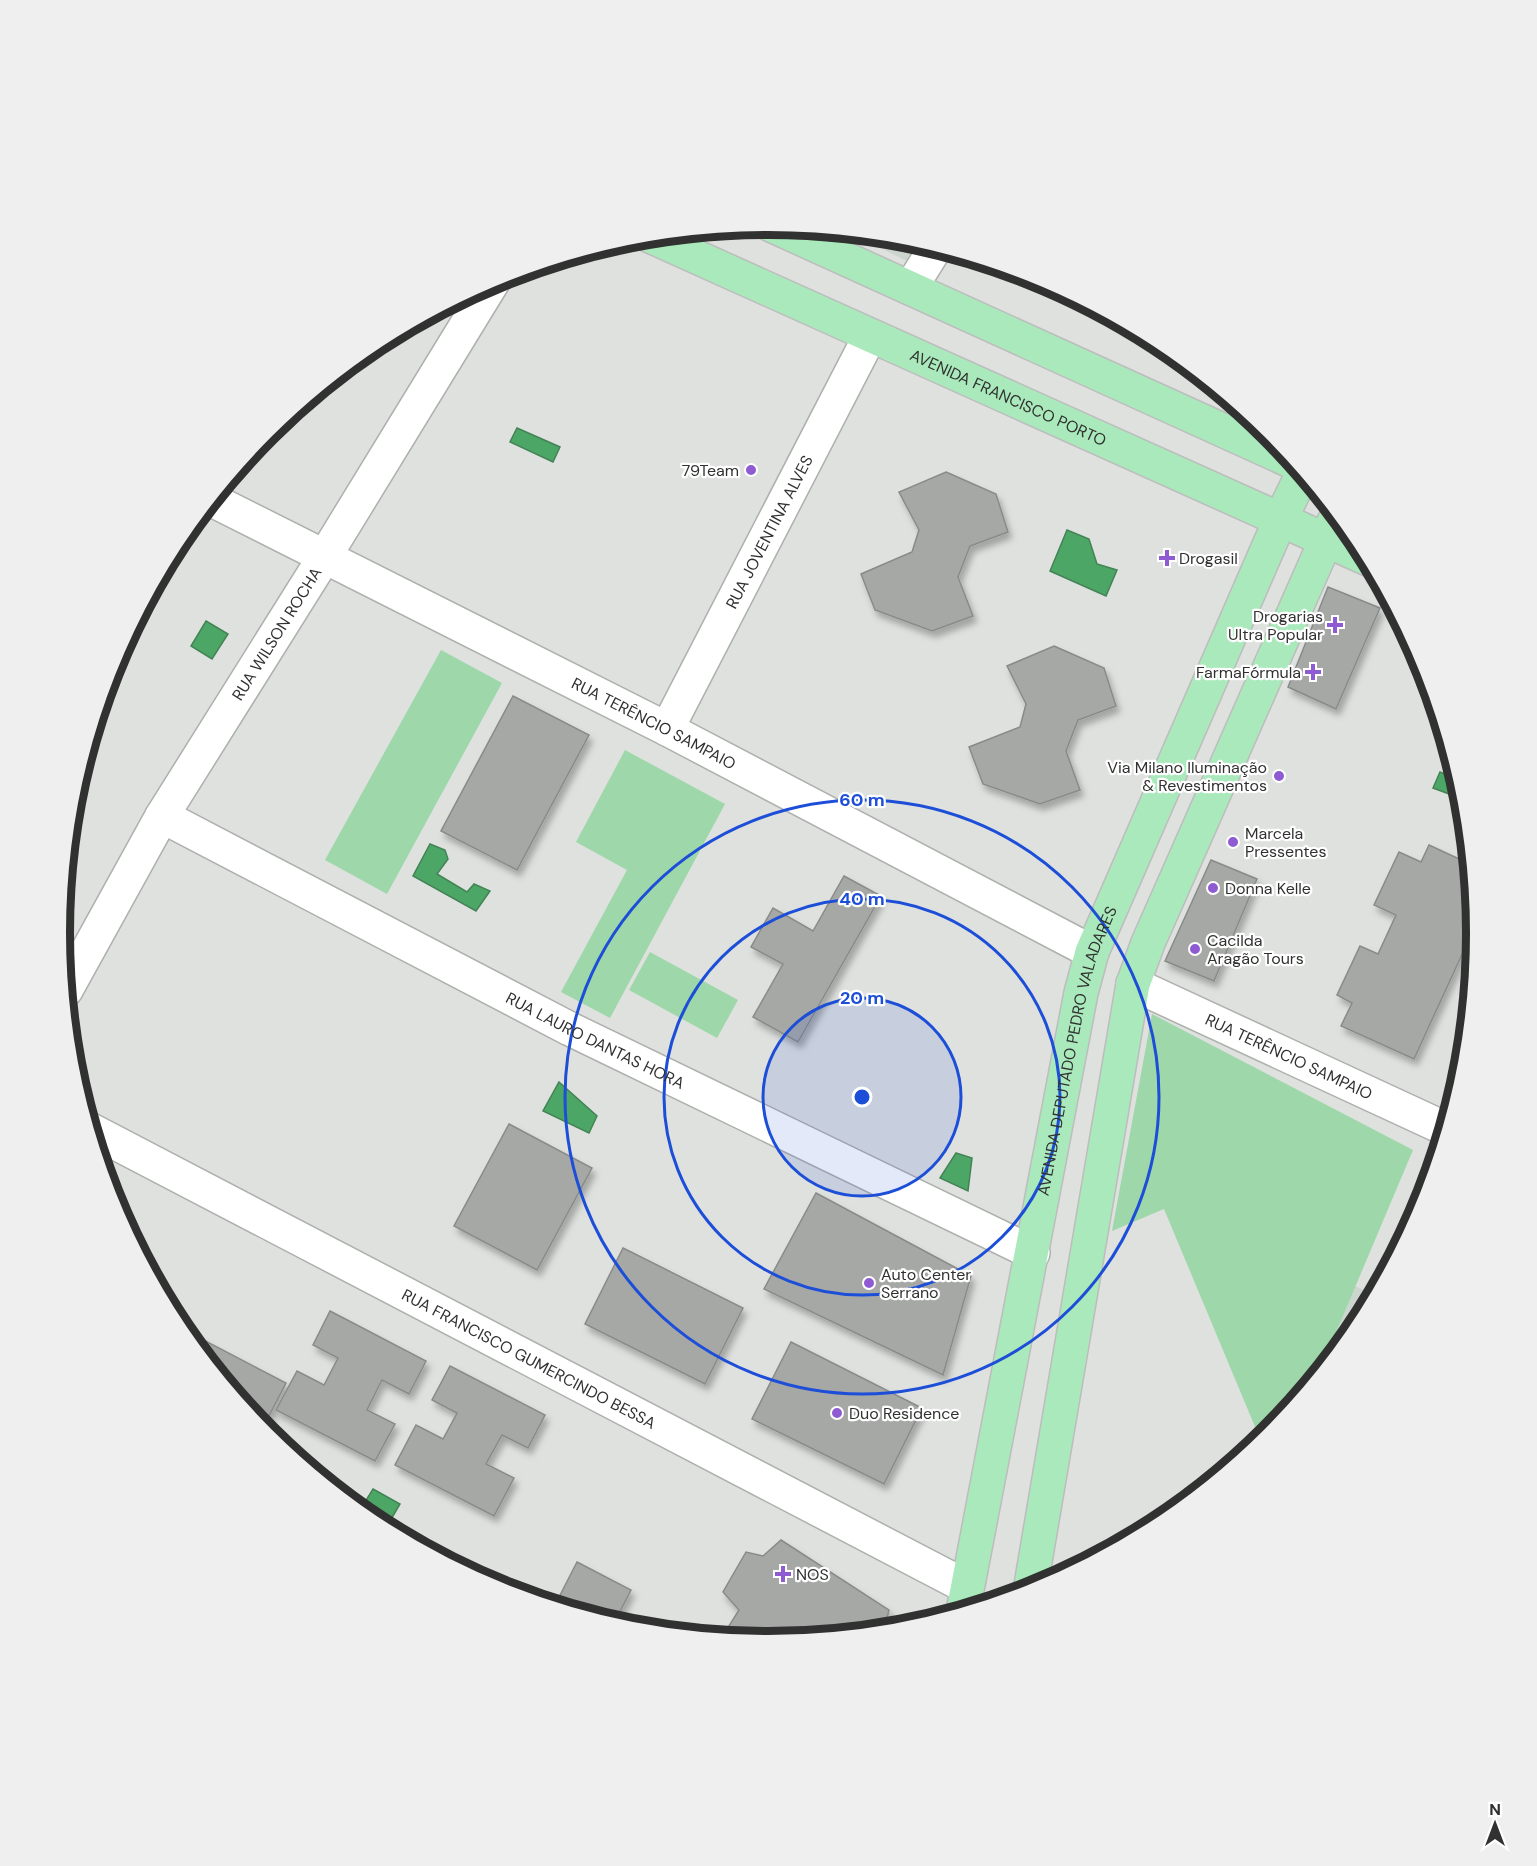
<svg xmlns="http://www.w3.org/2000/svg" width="1537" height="1866" viewBox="0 0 1537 1866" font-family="'DM Sans',sans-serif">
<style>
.built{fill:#ccd5ce}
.green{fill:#9ed7aa}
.water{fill:#4ca666;stroke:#448356;stroke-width:1.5}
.building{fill:#a6a8a6;stroke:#888b89;stroke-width:1.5;filter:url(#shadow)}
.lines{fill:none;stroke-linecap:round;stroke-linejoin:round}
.minor-casing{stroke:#adb0ad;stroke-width:36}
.major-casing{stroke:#bdbdbd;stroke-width:36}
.minor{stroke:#fff;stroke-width:33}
.major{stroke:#a9e9bb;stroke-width:33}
.ring{fill:none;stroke:#1d4ed8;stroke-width:3}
.poi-dot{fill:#8f5bd3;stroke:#fff;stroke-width:2}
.labels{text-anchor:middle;stroke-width:4.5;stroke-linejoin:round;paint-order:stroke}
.street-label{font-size:16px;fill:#303130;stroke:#fff}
.poi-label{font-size:16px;fill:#303130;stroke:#fff;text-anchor:start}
.rim{fill:none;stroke:#303130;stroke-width:8}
.centre{fill:#1d4ed8;stroke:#fff;stroke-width:3}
.ring-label{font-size:18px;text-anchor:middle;font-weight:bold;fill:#1d4ed8;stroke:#fff;stroke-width:4.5;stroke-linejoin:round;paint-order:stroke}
</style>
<defs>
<filter id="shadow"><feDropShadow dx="3.5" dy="6" stdDeviation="3" flood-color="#0004"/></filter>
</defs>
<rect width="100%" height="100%" fill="#dee1de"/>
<g class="built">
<polygon points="847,232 907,238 920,242 907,261"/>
<polygon points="1355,1286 1374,1295 1357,1327 1319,1374"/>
</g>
<g class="green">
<polygon points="441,650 502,683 387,894 325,860"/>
<polygon points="625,750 725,804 610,1018 561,992 627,870 576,842"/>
<polygon points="650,952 738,1000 717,1038 629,990"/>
<polygon points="1152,1014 1413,1150 1318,1375 1269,1434 1261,1441 1164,1209 1112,1231"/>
</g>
<g class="water">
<polygon points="517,428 560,447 553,462 510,442"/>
<polygon points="1067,530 1089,539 1097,564 1117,570 1106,596 1050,571"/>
<polygon points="206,621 228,634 212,659 191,646"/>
<polygon points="1440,772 1459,780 1463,795 1466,817 1457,812 1460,798 1433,788"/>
<polygon points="430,844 445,850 448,859 437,874 467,892 474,884 490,891 476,911 413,876"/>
<polygon points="559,1082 597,1116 589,1133 543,1111"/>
<polygon points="956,1153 972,1158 968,1191 940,1178"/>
<polygon points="373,1489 400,1504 386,1528 360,1510"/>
</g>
<g class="building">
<polygon points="946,472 996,494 1008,532 970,546 958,577 973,616 932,631 875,610 861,574 912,552 919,530 899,492"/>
<polygon points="1328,587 1380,608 1336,709 1288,687"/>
<polygon points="1054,646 1104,668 1116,706 1078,720 1066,751 1080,790 1040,804 983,784 969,747 1020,727 1026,704 1007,666"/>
<polygon points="513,696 589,735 517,870 441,831"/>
<polygon points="1429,845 1470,864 1476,924 1414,1059 1341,1026 1352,1003 1337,995 1360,946 1378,954 1396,915 1374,905 1399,852 1421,862"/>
<polygon points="1211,860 1257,879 1214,981 1165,961"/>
<polygon points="844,876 881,896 798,1042 753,1017 783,964 751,947 773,908 813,931"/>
<polygon points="509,1124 592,1168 537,1270 454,1226"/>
<polygon points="816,1193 971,1276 943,1375 764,1289"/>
<polygon points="623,1248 743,1308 705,1384 585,1324"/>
<polygon points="330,1311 426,1361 409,1394 382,1380 367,1410 395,1424 375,1461 276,1410 297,1371 324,1385 338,1358 313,1345"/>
<polygon points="190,1333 286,1383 269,1416 242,1403 188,1337"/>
<polygon points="791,1342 922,1408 884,1484 752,1419"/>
<polygon points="450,1366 545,1415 528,1448 502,1435 486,1464 514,1478 494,1516 395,1465 416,1425 443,1439 457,1413 432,1400"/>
<polygon points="781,1540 889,1610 884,1630 768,1641 722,1637 739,1610 723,1592 746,1552 763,1556"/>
<polygon points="577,1562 631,1590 614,1623 555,1605"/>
</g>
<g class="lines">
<g class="minor-casing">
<g id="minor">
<polyline points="911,287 936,247"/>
<path id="s1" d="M212,500L667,729L1092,952"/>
<path id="s2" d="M667,729L870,336"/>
<path id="s3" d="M162,816L570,1029L1033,1253"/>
<path id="s4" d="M1133,984L1446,1129"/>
<path id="s5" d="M66,990L162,816L325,556L494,280"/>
<path id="s6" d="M91,1130L967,1587"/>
</g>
</g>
<g class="major-casing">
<g id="major">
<polyline points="771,225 1295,463"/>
<path id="s7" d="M650,236L1368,559"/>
<polyline points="1030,1591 1133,984 1148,943 1337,515"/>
<path id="s8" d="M963,1611L1081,993L1092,952L1281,518L1303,473"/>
</g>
</g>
<use href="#minor" class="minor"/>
<use href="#major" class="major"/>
</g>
<circle cx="862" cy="1097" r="99" fill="#1d4ed8" fill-opacity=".12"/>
<g class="ring">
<circle cx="862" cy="1097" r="99"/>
<circle cx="862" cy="1097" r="198"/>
<circle cx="862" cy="1097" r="297"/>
</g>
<g class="poi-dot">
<circle cx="751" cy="470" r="6"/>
<path d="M1164 549h6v6h6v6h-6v6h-6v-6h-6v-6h6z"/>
<path d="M1332 616h6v6h6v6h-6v6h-6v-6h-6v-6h6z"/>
<path d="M1310 663h6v6h6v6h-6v6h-6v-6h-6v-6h6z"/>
<circle cx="1279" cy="776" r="6"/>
<circle cx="1233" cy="842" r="6"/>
<circle cx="1213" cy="888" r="6"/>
<circle cx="1195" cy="949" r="6"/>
<circle cx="869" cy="1283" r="6"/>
<circle cx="837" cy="1413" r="6"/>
<path d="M780 1565h6v6h6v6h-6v6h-6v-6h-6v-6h6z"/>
</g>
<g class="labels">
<g class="street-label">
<text dy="6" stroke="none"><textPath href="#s7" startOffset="393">AVENIDA FRANCISCO PORTO</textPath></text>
<text dy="6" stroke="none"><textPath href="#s2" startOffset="222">RUA JOVENTINA ALVES</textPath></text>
<text dy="6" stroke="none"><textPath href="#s5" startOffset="414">RUA WILSON ROCHA</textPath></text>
<text dy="6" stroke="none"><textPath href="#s1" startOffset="495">RUA TERÊNCIO SAMPAIO</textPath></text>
<text dy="6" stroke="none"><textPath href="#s3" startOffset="488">RUA LAURO DANTAS HORA</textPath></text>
<text dy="6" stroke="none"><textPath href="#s8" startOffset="572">AVENIDA DEPUTADO PEDRO VALADARES</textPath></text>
<text dy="6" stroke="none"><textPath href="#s4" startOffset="172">RUA TERÊNCIO SAMPAIO</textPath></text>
<text dy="6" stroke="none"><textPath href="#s6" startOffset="494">RUA FRANCISCO GUMERCINDO BESSA</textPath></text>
</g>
<g class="poi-label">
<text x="739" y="476" text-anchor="end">79Team</text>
<text x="1179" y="564">Drogasil</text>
<text x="1323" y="622" text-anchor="end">Drogarias<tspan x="1323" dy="18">Ultra Popular</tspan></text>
<text x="1301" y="678" text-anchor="end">FarmaFórmula</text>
<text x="1267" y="773" text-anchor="end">Via Milano Iluminação<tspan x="1267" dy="18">&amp; Revestimentos</tspan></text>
<text x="1245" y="839">Marcela<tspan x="1245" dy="18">Pressentes</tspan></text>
<text x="1225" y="894">Donna Kelle</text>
<text x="1207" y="946">Cacilda<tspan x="1207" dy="18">Aragão Tours</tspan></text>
<text x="881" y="1280">Auto Center<tspan x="881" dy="18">Serrano</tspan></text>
<text x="849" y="1419">Duo Residence</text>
<text x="796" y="1580">NOS</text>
</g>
</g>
<path d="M0 0H1537V1866H0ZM70 933a698 698 0 1 1 1396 0a698 698 0 1 1-1396 0Z" fill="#eeefee" fill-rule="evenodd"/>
<path class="rim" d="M70 933a698 698 0 1 1 1396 0a698 698 0 1 1-1396 0Z"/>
<circle cx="862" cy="1097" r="9" class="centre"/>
<g class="ring-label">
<text x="862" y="806">60 m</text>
<text x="862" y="905">40 m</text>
<text x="862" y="1004">20 m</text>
</g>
<g transform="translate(1495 1824)" stroke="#ffffff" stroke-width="4.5" paint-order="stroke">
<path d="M0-4.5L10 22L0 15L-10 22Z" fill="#303130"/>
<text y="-9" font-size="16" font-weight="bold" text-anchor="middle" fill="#303130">N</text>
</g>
</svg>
